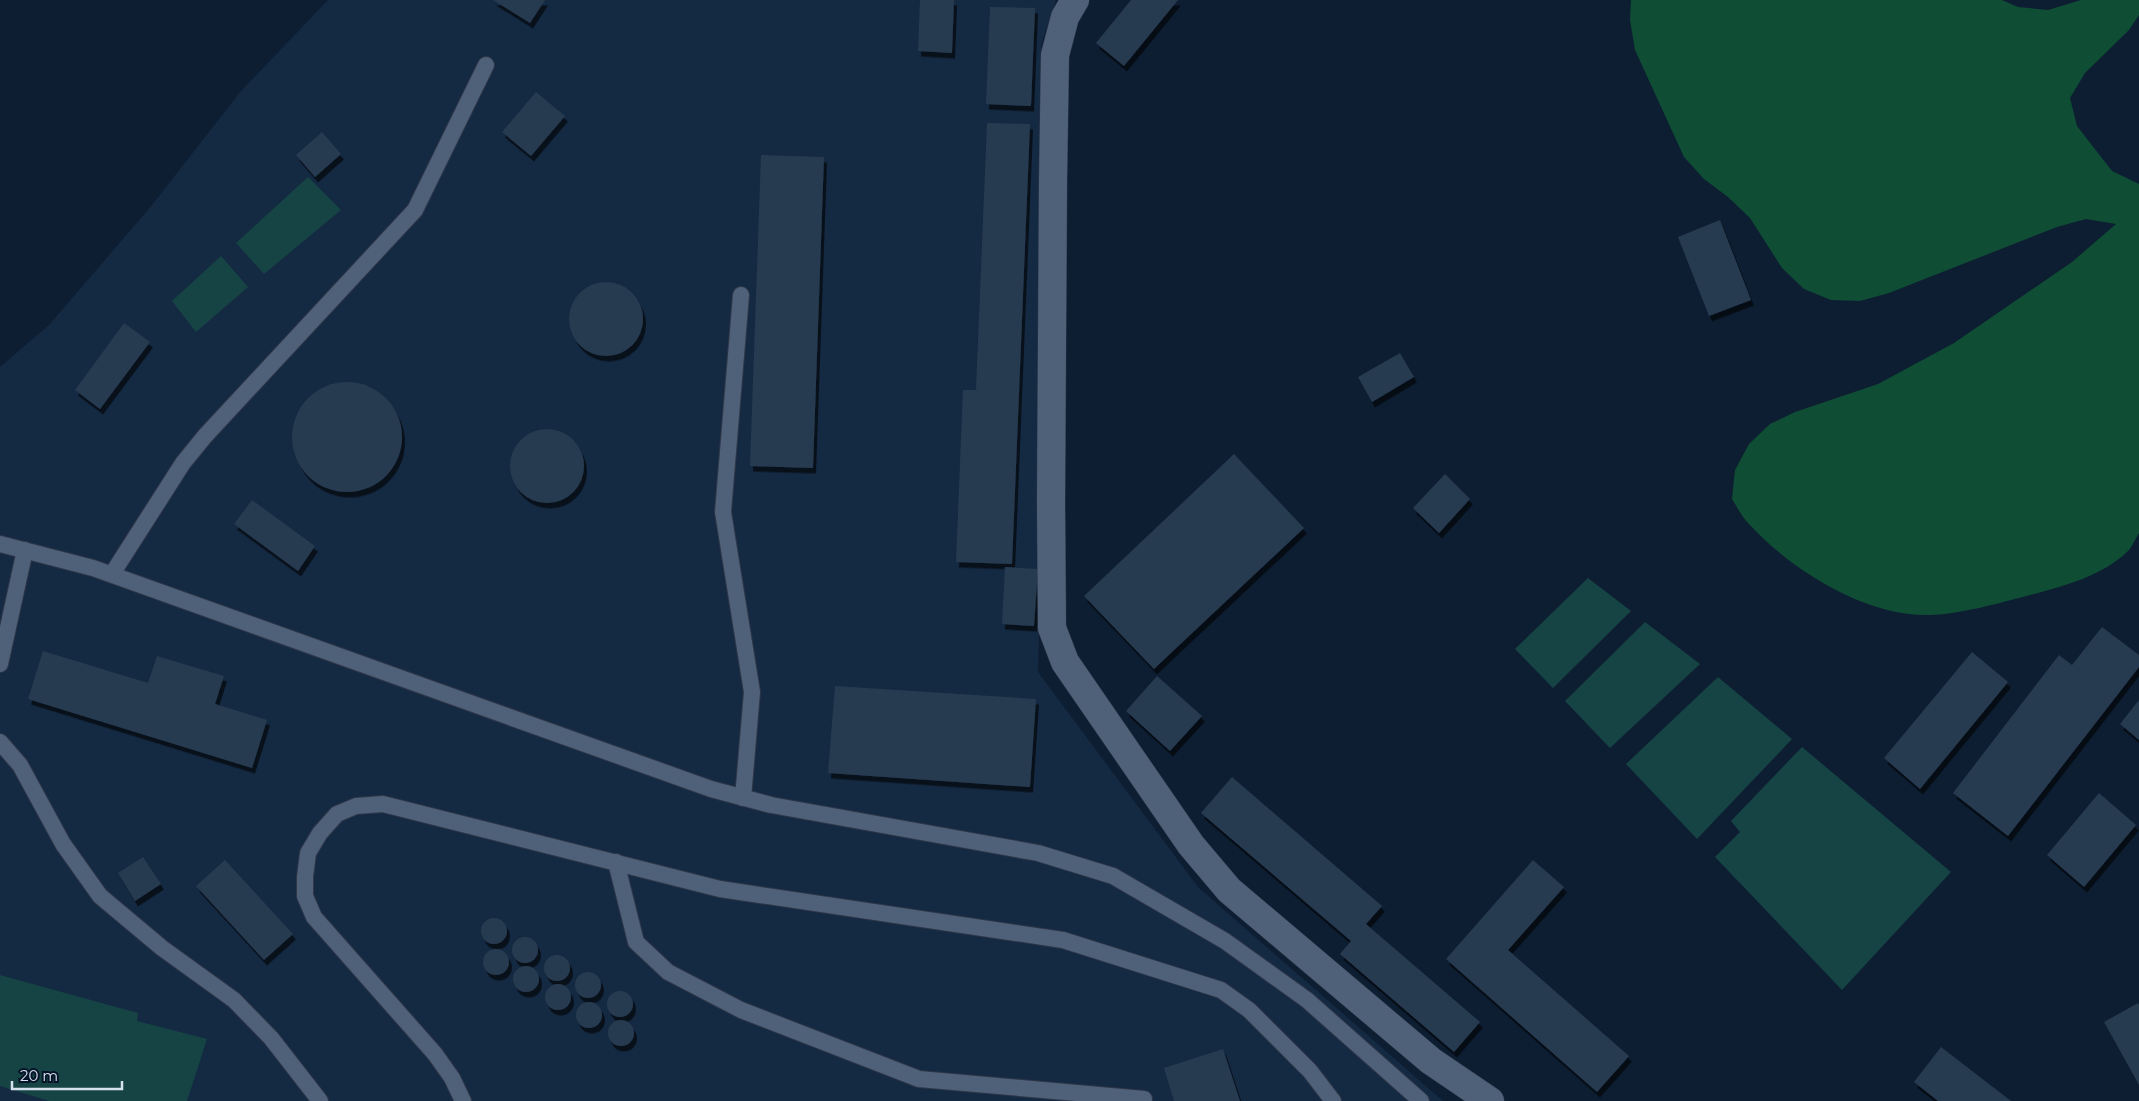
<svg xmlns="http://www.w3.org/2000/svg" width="2139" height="1101" viewBox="0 0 2139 1101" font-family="Montserrat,sans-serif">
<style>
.built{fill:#142942}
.forest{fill:#0f4d34}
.water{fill:#164444}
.building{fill:#283a50;filter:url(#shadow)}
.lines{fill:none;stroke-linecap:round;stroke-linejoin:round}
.service-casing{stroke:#2f3748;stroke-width:18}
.minor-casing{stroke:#2f3748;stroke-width:29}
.service{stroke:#4e6179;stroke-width:16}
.minor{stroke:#4e6179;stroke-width:28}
</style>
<defs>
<filter id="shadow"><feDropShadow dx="3" dy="5.5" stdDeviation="0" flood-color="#0009"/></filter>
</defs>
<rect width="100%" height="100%" fill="#0d1e32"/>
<polygon class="built" points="328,0 1056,0 1041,45 1041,538 1038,672 1198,887 1443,1101 0,1101 0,367 49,325 152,205 241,91"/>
<path class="forest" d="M1631,0H2002L2018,7L2048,10L2081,0H2139V15L2129,30L2085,73L2070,98L2077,126L2112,171L2139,184V533C2135,539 2132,548 2127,552C2103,575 2065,586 2034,594C2003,602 1962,614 1930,615C1866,617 1791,570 1749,524C1742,517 1737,507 1732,499L1735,470L1749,444L1770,424L1795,412L1878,384L1954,343L2072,262L2116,224L2086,219L2057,227L1889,293L1860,301L1831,300L1804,289L1782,268L1750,218L1728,197L1704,179L1684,157L1635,50L1630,20Z"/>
<g class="water">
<polygon points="308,177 341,210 264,274 236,243"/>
<polygon points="221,256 248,287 196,332 172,301"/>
<polygon points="1588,578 1631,611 1553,688 1515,649"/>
<polygon points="1645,622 1700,664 1610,748 1565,701"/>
<polygon points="1718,677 1792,739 1697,839 1626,764"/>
<polygon points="1802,747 1951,872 1842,990 1715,857 1740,832 1731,821"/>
<polygon points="0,975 138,1013 137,1021 207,1039 187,1101 49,1101 0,1086"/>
</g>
<g class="building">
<polygon points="493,0 545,0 530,23"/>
<polygon points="920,0 954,0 952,53 918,51"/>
<polygon points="1131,0 1178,0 1124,66 1096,43"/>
<polygon points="990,7 1035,8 1031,106 986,104"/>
<polygon points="536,92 565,116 531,156 502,132"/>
<polygon points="987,123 1030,124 1012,564 956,562 963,390 976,390"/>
<polygon points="322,132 341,154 315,177 296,155"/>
<polygon points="761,155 824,157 813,468 750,466"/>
<polygon points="1720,220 1751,300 1709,316 1678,237"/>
<circle cx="606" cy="319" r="37"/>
<polygon points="124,323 150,342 100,409 75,390"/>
<polygon points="1400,353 1414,377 1372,402 1358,377"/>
<circle cx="347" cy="437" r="55"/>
<circle cx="547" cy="466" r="37"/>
<polygon points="1234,454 1304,528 1154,669 1084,596"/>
<polygon points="1445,474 1470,499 1439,533 1413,508"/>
<polygon points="252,500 315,546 298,571 234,524"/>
<polygon points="1005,567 1038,569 1034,626 1002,624"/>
<polygon points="2102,627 2139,655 2139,667 2008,836 1953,793 2059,655 2072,665"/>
<polygon points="43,651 148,683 157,656 224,676 215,704 267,720 252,768 28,699"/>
<polygon points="1972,652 2008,682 1920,789 1884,758"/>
<polygon points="1157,676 1202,716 1170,751 1126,711"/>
<polygon points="835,686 1036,699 1030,787 828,773"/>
<polygon points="2139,700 2139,740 2120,724"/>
<polygon points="1232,777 1382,906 1366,924 1480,1022 1454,1052 1340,954 1351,941 1201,813"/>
<polygon points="2099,793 2136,825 2084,887 2047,855"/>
<polygon points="143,857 161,884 135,901 118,873"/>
<polygon points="225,860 293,934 264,960 196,886"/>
<polygon points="1533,860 1564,887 1508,950 1629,1056 1597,1092 1446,959"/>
<circle cx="494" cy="931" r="13"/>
<circle cx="525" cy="950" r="13"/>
<circle cx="496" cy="962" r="13"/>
<circle cx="557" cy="968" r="13"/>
<circle cx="526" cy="979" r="13"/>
<circle cx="588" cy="985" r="13"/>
<circle cx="558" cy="997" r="13"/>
<circle cx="620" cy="1004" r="13"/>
<circle cx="589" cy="1015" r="13"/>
<polygon points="2138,1003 2139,1005 2139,1085 2104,1022"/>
<circle cx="621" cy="1033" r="13"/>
<polygon points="1941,1047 2011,1101 1938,1101 1914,1082"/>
<polygon points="1223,1049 1240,1101 1174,1101 1164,1068"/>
</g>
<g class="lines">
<g class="service-casing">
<g id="service">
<polyline points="741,295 723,512 752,692 743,798"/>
<polyline points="0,544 93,568 711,789 771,805 1038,853 1113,876 1225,941 1307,1000 1421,1101"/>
<polyline points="112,574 183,463 205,436 415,210 486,65"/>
<polyline points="0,664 25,550"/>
<polyline points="0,742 20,765 63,844 100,896 162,948 234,1000 271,1038 320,1101"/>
<polyline points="616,862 636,942 668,972 741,1010 919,1079 1144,1099"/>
<polyline points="463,1101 452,1078 435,1054 314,917 305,896 305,877 308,853 320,833 337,814 356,806 383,804 720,889 1063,940 1221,990 1249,1010 1310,1071 1333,1101"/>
</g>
</g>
<g class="minor-casing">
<polyline id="minor" points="1075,0 1065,17 1055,55 1053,181 1051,502 1052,628 1065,662 1191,845 1229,890 1431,1061 1490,1101"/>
</g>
<use href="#service" class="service"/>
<use href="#minor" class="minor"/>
</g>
<path d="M12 1081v8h110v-8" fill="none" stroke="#d6e1ef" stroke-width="2.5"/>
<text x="20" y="1081" font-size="15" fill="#d6e1ef" stroke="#051428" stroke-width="4" paint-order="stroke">20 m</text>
</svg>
